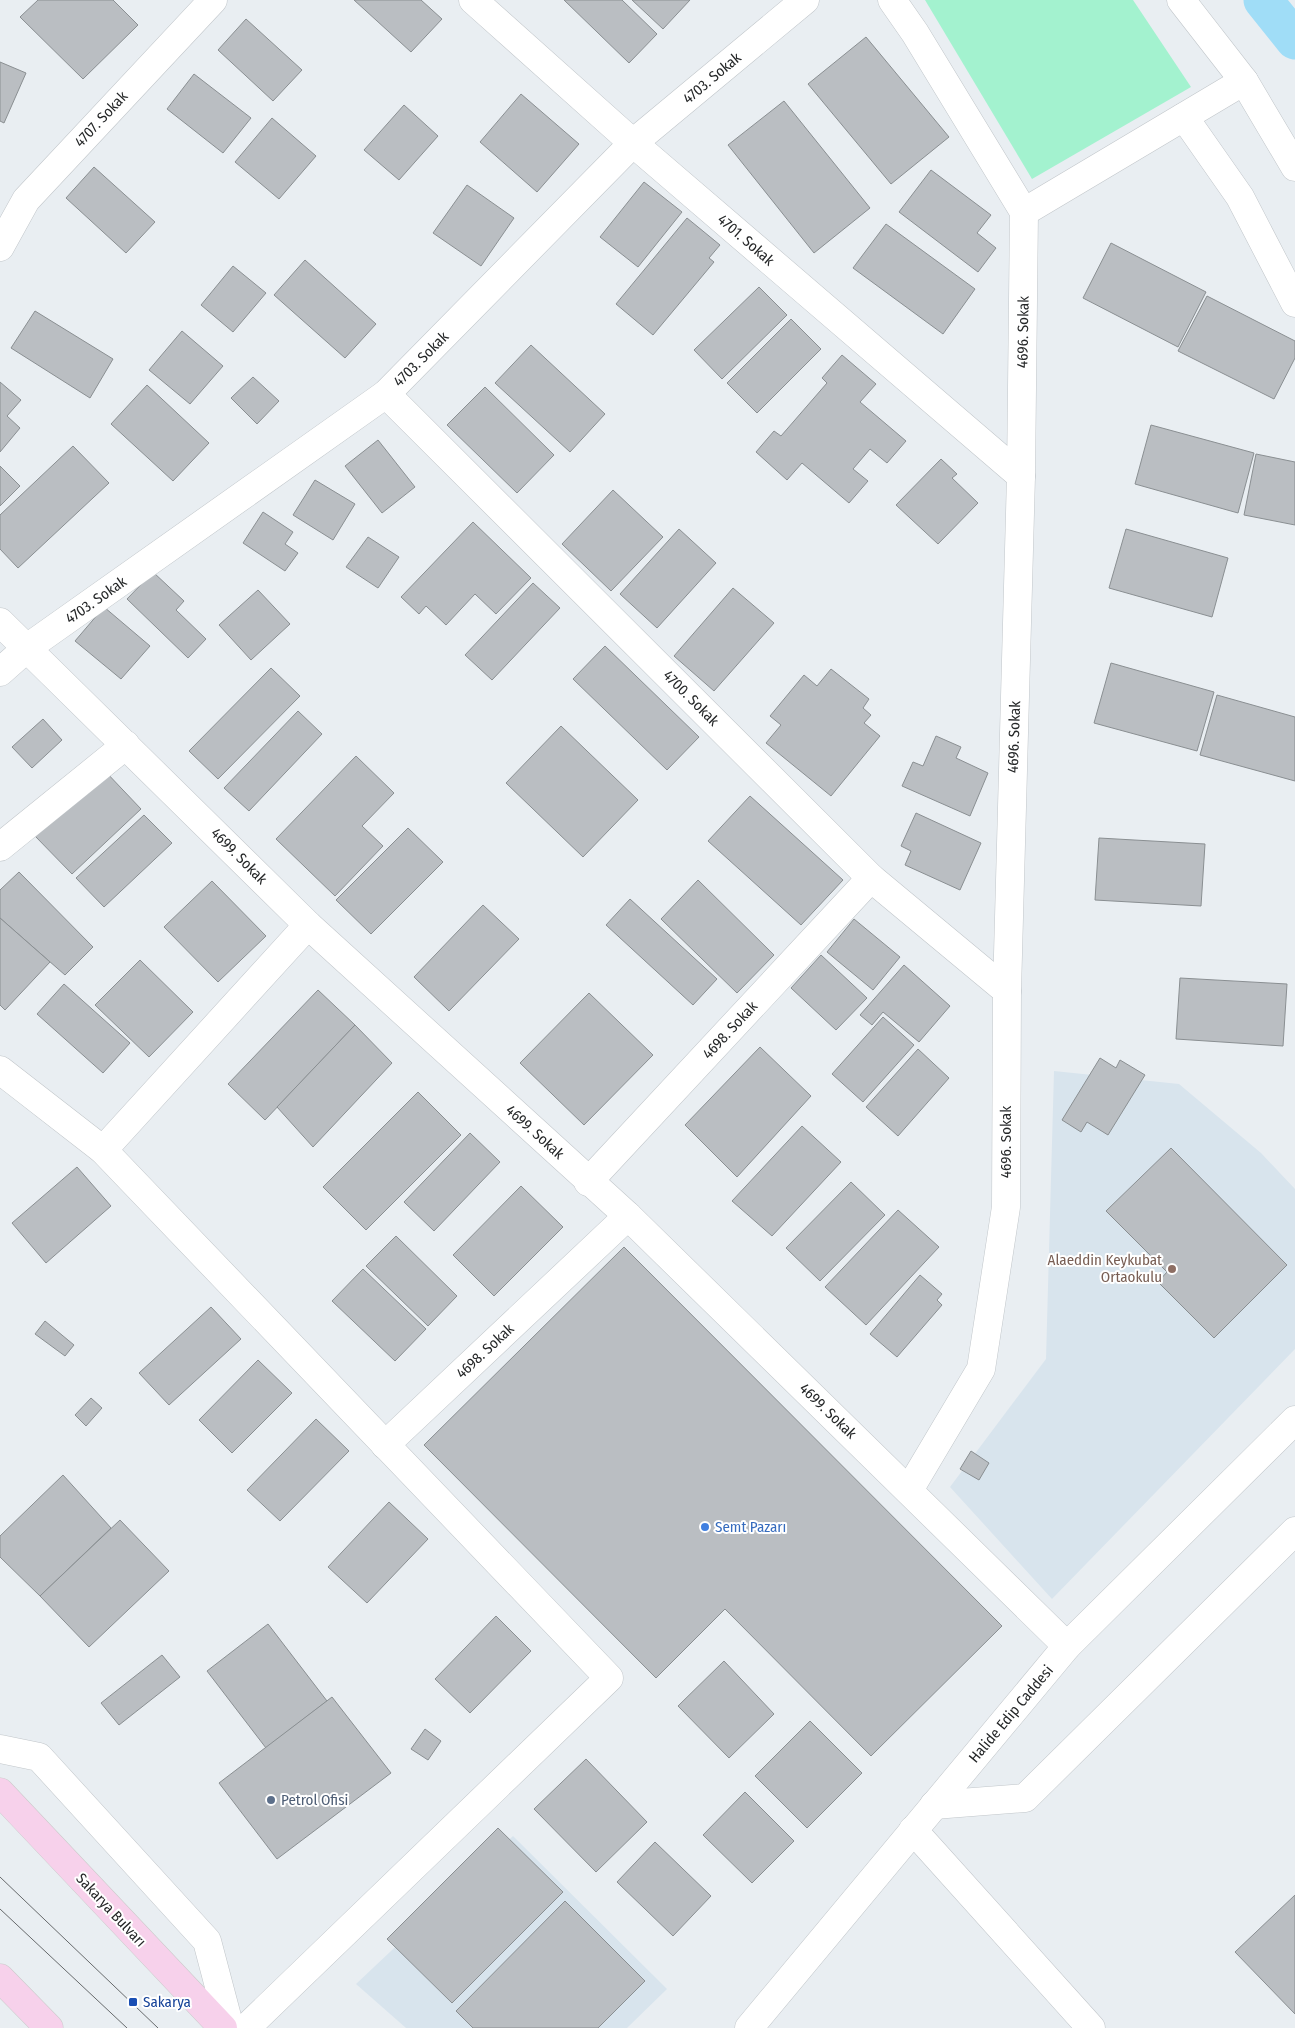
<svg xmlns="http://www.w3.org/2000/svg" width="1295" height="2028" viewBox="0 0 1295 2028" font-family="'Fira Sans Condensed',sans-serif">
<style>
.built{fill:#d8e4ed}
.green{fill:#a3f2cf}
.lines{fill:none;stroke-linecap:round;stroke-linejoin:round}
.canal{stroke:#a0ddf7;stroke-width:39}
.building{fill:#babec2;stroke:#8a8f92}
.minor-casing{stroke:#c1c6ca;stroke-width:29}
.major-casing{stroke:#cbcbcb;stroke-width:29}
.minor{stroke:#fff;stroke-width:28}
.major{stroke:#f7d1eb;stroke-width:28}
.tram{stroke:#676a6c;stroke-width:1}
.education-dot{fill:#8d6e63;stroke:#fff;stroke-width:2}
.shop-dot{fill:#3f7fe0;stroke:#fff;stroke-width:2}
.service-dot{fill:#5c6f8a;stroke:#fff;stroke-width:2}
.transit-dot{fill:#1a4fb4;stroke:#fff;stroke-width:2}
.labels{text-anchor:middle;stroke-width:4;stroke-linejoin:round;paint-order:stroke}
.street-label{font-size:15px;fill:#252728;stroke:#fff}
.education-label{font-size:15px;fill:#785e54;stroke:#fff;text-anchor:end}
.shop-label{font-size:15px;fill:#366cbe;stroke:#fff;text-anchor:start}
.service-label{font-size:15px;fill:#4e5e75;stroke:#fff;text-anchor:start}
.transit-label{font-size:15px;fill:#164399;stroke:#fff;text-anchor:start}
</style>
<rect width="100%" height="100%" fill="#e9eef2"/>
<g class="built">
<polygon points="1054,1071 1179,1084 1261,1153 1295,1189 1295,1349 1052,1599 950,1487 1046,1359"/>
<polygon points="513,1836 667,1989 627,2028 406,2028 356,1984"/>
</g>
<polygon class="green" points="925,0 1133,0 1191,87 1032,179"/>
<g class="lines">
<polyline class="canal" points="1263,0 1295,40"/>
</g>
<g class="building">
<polygon points="38,0 113,0 138,25 83,79 20,17"/>
<polygon points="354,0 421,0 442,19 411,52"/>
<polygon points="564,0 622,0 657,34 629,63"/>
<polygon points="632,0 690,0 663,29"/>
<polygon points="246,19 302,70 273,101 218,50"/>
<polygon points="866,37 949,137 891,184 808,84"/>
<polygon points="0,62 26,73 4,123 0,121"/>
<polygon points="194,74 251,118 223,153 167,109"/>
<polygon points="521,94 579,144 537,192 480,142"/>
<polygon points="784,101 870,208 814,253 728,145"/>
<polygon points="404,105 438,136 399,180 364,150"/>
<polygon points="272,118 316,156 279,199 235,162"/>
<polygon points="94,167 155,222 126,253 66,198"/>
<polygon points="931,170 991,215 977,233 996,248 978,272 899,212"/>
<polygon points="644,182 682,212 638,267 600,237"/>
<polygon points="467,185 514,218 481,266 433,233"/>
<polygon points="687,218 720,245 709,258 714,262 653,335 616,304"/>
<polygon points="886,224 975,289 943,334 853,268"/>
<polygon points="1111,243 1206,292 1178,347 1083,298"/>
<polygon points="305,260 376,324 345,358 274,295"/>
<polygon points="233,266 266,293 233,332 201,305"/>
<polygon points="759,287 787,315 722,379 694,350"/>
<polygon points="1207,296 1295,341 1295,358 1274,399 1178,351"/>
<polygon points="35,311 113,359 90,398 11,348"/>
<polygon points="791,319 821,349 757,413 727,383"/>
<polygon points="182,331 223,366 190,404 149,370"/>
<polygon points="531,345 605,414 570,452 495,383"/>
<polygon points="842,355 876,384 860,402 906,441 887,463 870,449 853,469 868,481 849,503 802,463 787,480 756,452 774,431 781,436 827,383 822,378"/>
<polygon points="253,377 279,401 257,424 231,398"/>
<polygon points="0,382 21,400 7,416 20,428 0,452"/>
<polygon points="147,385 209,443 173,481 111,424"/>
<polygon points="485,387 554,455 517,493 447,425"/>
<polygon points="1151,425 1254,453 1238,513 1135,484"/>
<polygon points="378,440 415,487 382,513 345,466"/>
<polygon points="73,446 109,483 18,568 0,549 0,515"/>
<polygon points="1256,454 1295,462 1295,525 1244,515"/>
<polygon points="941,459 957,474 952,478 978,503 938,544 896,505"/>
<polygon points="0,466 20,486 0,506"/>
<polygon points="315,480 355,504 333,540 293,515"/>
<polygon points="613,490 663,537 611,591 562,544"/>
<polygon points="263,512 293,532 285,544 298,553 285,571 243,543"/>
<polygon points="473,522 531,578 496,614 475,594 446,625 426,606 419,614 401,597"/>
<polygon points="679,529 716,563 657,628 620,594"/>
<polygon points="1126,529 1228,558 1212,617 1109,588"/>
<polygon points="368,537 399,557 378,588 346,567"/>
<polygon points="153,572 184,601 176,610 206,639 188,658 127,599"/>
<polygon points="533,583 560,608 492,680 465,655"/>
<polygon points="733,588 774,623 714,691 674,656"/>
<polygon points="258,590 290,624 251,660 219,625"/>
<polygon points="104,607 150,646 121,679 75,641"/>
<polygon points="605,646 699,737 667,770 573,679"/>
<polygon points="1111,663 1214,692 1197,751 1094,723"/>
<polygon points="271,668 300,696 218,779 189,751"/>
<polygon points="831,669 869,699 863,708 871,715 864,723 880,736 831,796 766,743 781,725 770,716 804,675 817,686"/>
<polygon points="1217,695 1295,717 1295,781 1200,755"/>
<polygon points="298,711 322,734 249,811 224,788"/>
<polygon points="43,719 62,740 32,768 12,747"/>
<polygon points="561,726 638,800 583,857 506,783"/>
<polygon points="936,736 961,747 956,758 988,773 970,816 902,786 913,762 923,766"/>
<polygon points="356,756 394,793 362,826 383,846 335,896 276,839"/>
<polygon points="104,770 141,809 72,874 35,836"/>
<polygon points="750,796 843,880 801,925 708,841"/>
<polygon points="916,813 981,843 960,890 905,865 911,851 901,846"/>
<polygon points="144,815 172,843 104,907 76,878"/>
<polygon points="408,828 443,862 371,934 336,900"/>
<polygon points="1099,838 1205,844 1201,906 1095,900"/>
<polygon points="19,872 93,947 65,975 0,918 0,890"/>
<polygon points="698,880 774,955 737,993 661,919"/>
<polygon points="212,881 266,936 218,982 164,927"/>
<polygon points="630,899 717,979 693,1005 606,925"/>
<polygon points="483,905 519,939 449,1011 414,977"/>
<polygon points="0,918 50,962 5,1010 0,1005"/>
<polygon points="854,919 900,957 873,990 827,952"/>
<polygon points="821,955 867,998 836,1030 791,988"/>
<polygon points="140,960 193,1012 149,1057 95,1005"/>
<polygon points="904,965 950,1006 919,1042 883,1012 872,1025 860,1015"/>
<polygon points="1180,978 1287,984 1283,1046 1176,1039"/>
<polygon points="64,984 130,1043 103,1073 37,1014"/>
<polygon points="318,990 355,1025 265,1120 228,1084"/>
<polygon points="589,993 653,1055 584,1125 520,1063"/>
<polygon points="883,1017 914,1045 863,1102 832,1074"/>
<polygon points="355,1025 392,1063 313,1147 277,1107"/>
<polygon points="760,1047 811,1096 737,1177 685,1125"/>
<polygon points="918,1049 949,1078 898,1136 866,1107"/>
<polygon points="1100,1058 1116,1068 1120,1060 1145,1075 1108,1135 1087,1122 1081,1132 1062,1120"/>
<polygon points="418,1092 461,1135 366,1230 323,1187"/>
<polygon points="802,1126 841,1162 772,1236 732,1201"/>
<polygon points="470,1133 500,1162 434,1231 404,1202"/>
<polygon points="1171,1148 1287,1265 1214,1338 1158,1282 1167,1272 1106,1211"/>
<polygon points="77,1167 111,1206 46,1263 12,1223"/>
<polygon points="851,1182 885,1215 820,1281 786,1248"/>
<polygon points="521,1186 563,1227 494,1296 453,1255"/>
<polygon points="898,1210 939,1247 866,1325 825,1287"/>
<polygon points="396,1236 457,1296 428,1326 366,1266"/>
<polygon points="624,1247 1002,1626 871,1756 725,1609 656,1678 424,1445"/>
<polygon points="363,1269 426,1329 395,1361 332,1301"/>
<polygon points="920,1275 942,1294 937,1300 942,1305 897,1357 870,1334"/>
<polygon points="211,1307 241,1339 169,1405 139,1373"/>
<polygon points="45,1321 74,1345 65,1356 35,1334"/>
<polygon points="258,1360 292,1393 232,1453 199,1420"/>
<polygon points="91,1398 102,1408 86,1426 75,1415"/>
<polygon points="316,1419 349,1451 280,1521 247,1490"/>
<polygon points="971,1451 989,1463 979,1480 960,1469"/>
<polygon points="63,1475 111,1528 40,1596 0,1557 0,1536"/>
<polygon points="389,1502 428,1539 367,1603 328,1567"/>
<polygon points="120,1520 169,1571 89,1647 40,1596"/>
<polygon points="496,1616 531,1651 470,1713 435,1679"/>
<polygon points="268,1624 327,1701 266,1748 207,1671"/>
<polygon points="162,1655 180,1677 119,1725 101,1703"/>
<polygon points="724,1661 774,1714 729,1758 678,1706"/>
<polygon points="332,1697 391,1773 277,1859 219,1783"/>
<polygon points="810,1721 862,1773 807,1828 755,1776"/>
<polygon points="425,1729 441,1741 428,1760 411,1749"/>
<polygon points="586,1759 647,1822 596,1872 534,1809"/>
<polygon points="745,1792 794,1841 752,1883 703,1835"/>
<polygon points="498,1828 563,1892 452,2003 387,1939"/>
<polygon points="655,1842 711,1896 673,1936 617,1882"/>
<polygon points="1295,1895 1295,2014 1235,1952"/>
<polygon points="565,1901 645,1981 598,2028 473,2028 456,2011"/>
</g>
<g class="lines">
<g class="minor-casing">
<g id="minor">
<polyline points="473,0 633,143 1021,476"/>
<polyline points="892,0 915,33 1024,212 1021,476 1007,991 1006,1207 981,1369 909,1490"/>
<polyline points="1181,0 1244,81 1295,167"/>
<polyline points="1184,117 1240,197 1295,303"/>
<polyline points="1024,212 1244,81"/>
<polyline points="0,247 26,200 213,0"/>
<polyline points="386,394 871,878 1007,991"/>
<polyline points="0,622 308,925 628,1216 1067,1646"/>
<polyline points="0,672 27,648 386,394 633,143 805,0"/>
<polyline points="0,847 126,745"/>
<polyline points="0,1070 103,1150 609,1678 246,2028"/>
<polyline points="103,1150 308,925"/>
<polyline points="588,1182 871,878"/>
<polyline points="385,1445 628,1216"/>
<polyline points="0,1749 39,1757 207,1941 230,2028"/>
<polyline points="934,1805 1025,1798 1295,1531"/>
<polyline points="913,1830 1091,2028"/>
<polyline points="749,2028 1067,1646 1295,1420"/>
</g>
</g>
<g class="major-casing">
<g id="major">
<polyline points="0,1792 223,2028"/>
<polyline points="0,1978 49,2028"/>
</g>
</g>
<use href="#minor" class="minor"/>
<use href="#major" class="major"/>
<g class="tram">
<polyline points="0,1877 158,2028"/>
<polyline points="0,1909 127,2028"/>
</g>
</g>
<circle class="education-dot" cx="1172" cy="1269" r="5"/>
<circle class="shop-dot" cx="705" cy="1527" r="5"/>
<circle class="service-dot" cx="271" cy="1800" r="5"/>
<rect class="transit-dot" x="128" y="1997" width="10" height="10" rx="2.5"/>
<g class="labels">
<g class="street-label">
<text transform="translate(712 78) rotate(-40)" y="5">4703. Sokak</text>
<text transform="translate(101 119) rotate(-47)" y="5">4707. Sokak</text>
<text transform="translate(746 240) rotate(41)" y="5">4701. Sokak</text>
<text transform="translate(1023 332) rotate(-89)" y="5">4696. Sokak</text>
<text transform="translate(421 359) rotate(-45)" y="5">4703. Sokak</text>
<text transform="translate(96 600) rotate(-35)" y="5">4703. Sokak</text>
<text transform="translate(691 698) rotate(45)" y="5">4700. Sokak</text>
<text transform="translate(1014 737) rotate(-88)" y="5">4696. Sokak</text>
<text transform="translate(239 856) rotate(45)" y="5">4699. Sokak</text>
<text transform="translate(730 1030) rotate(-47)" y="5">4698. Sokak</text>
<text transform="translate(535 1132) rotate(42)" y="5">4699. Sokak</text>
<text transform="translate(1006 1142) rotate(-90)" y="5">4696. Sokak</text>
<text transform="translate(485 1351) rotate(-43)" y="5">4698. Sokak</text>
<text transform="translate(828 1411) rotate(44)" y="5">4699. Sokak</text>
<text transform="translate(1011 1714) rotate(-50)" y="5">Halide Edip Caddesi</text>
<text transform="translate(111 1910) rotate(47)" y="5">Sakarya Bulvarı</text>
</g>
<g class="education-label">
<text x="1162" y="1265">Alaeddin Keykubat<tspan x="1162" dy="17">Ortaokulu</tspan></text>
</g>
<g class="shop-label">
<text x="715" y="1532">Semt Pazarı</text>
</g>
<g class="service-label">
<text x="281" y="1805">Petrol Ofisi</text>
</g>
<g class="transit-label">
<text x="143" y="2007">Sakarya</text>
</g>
</g>
</svg>
